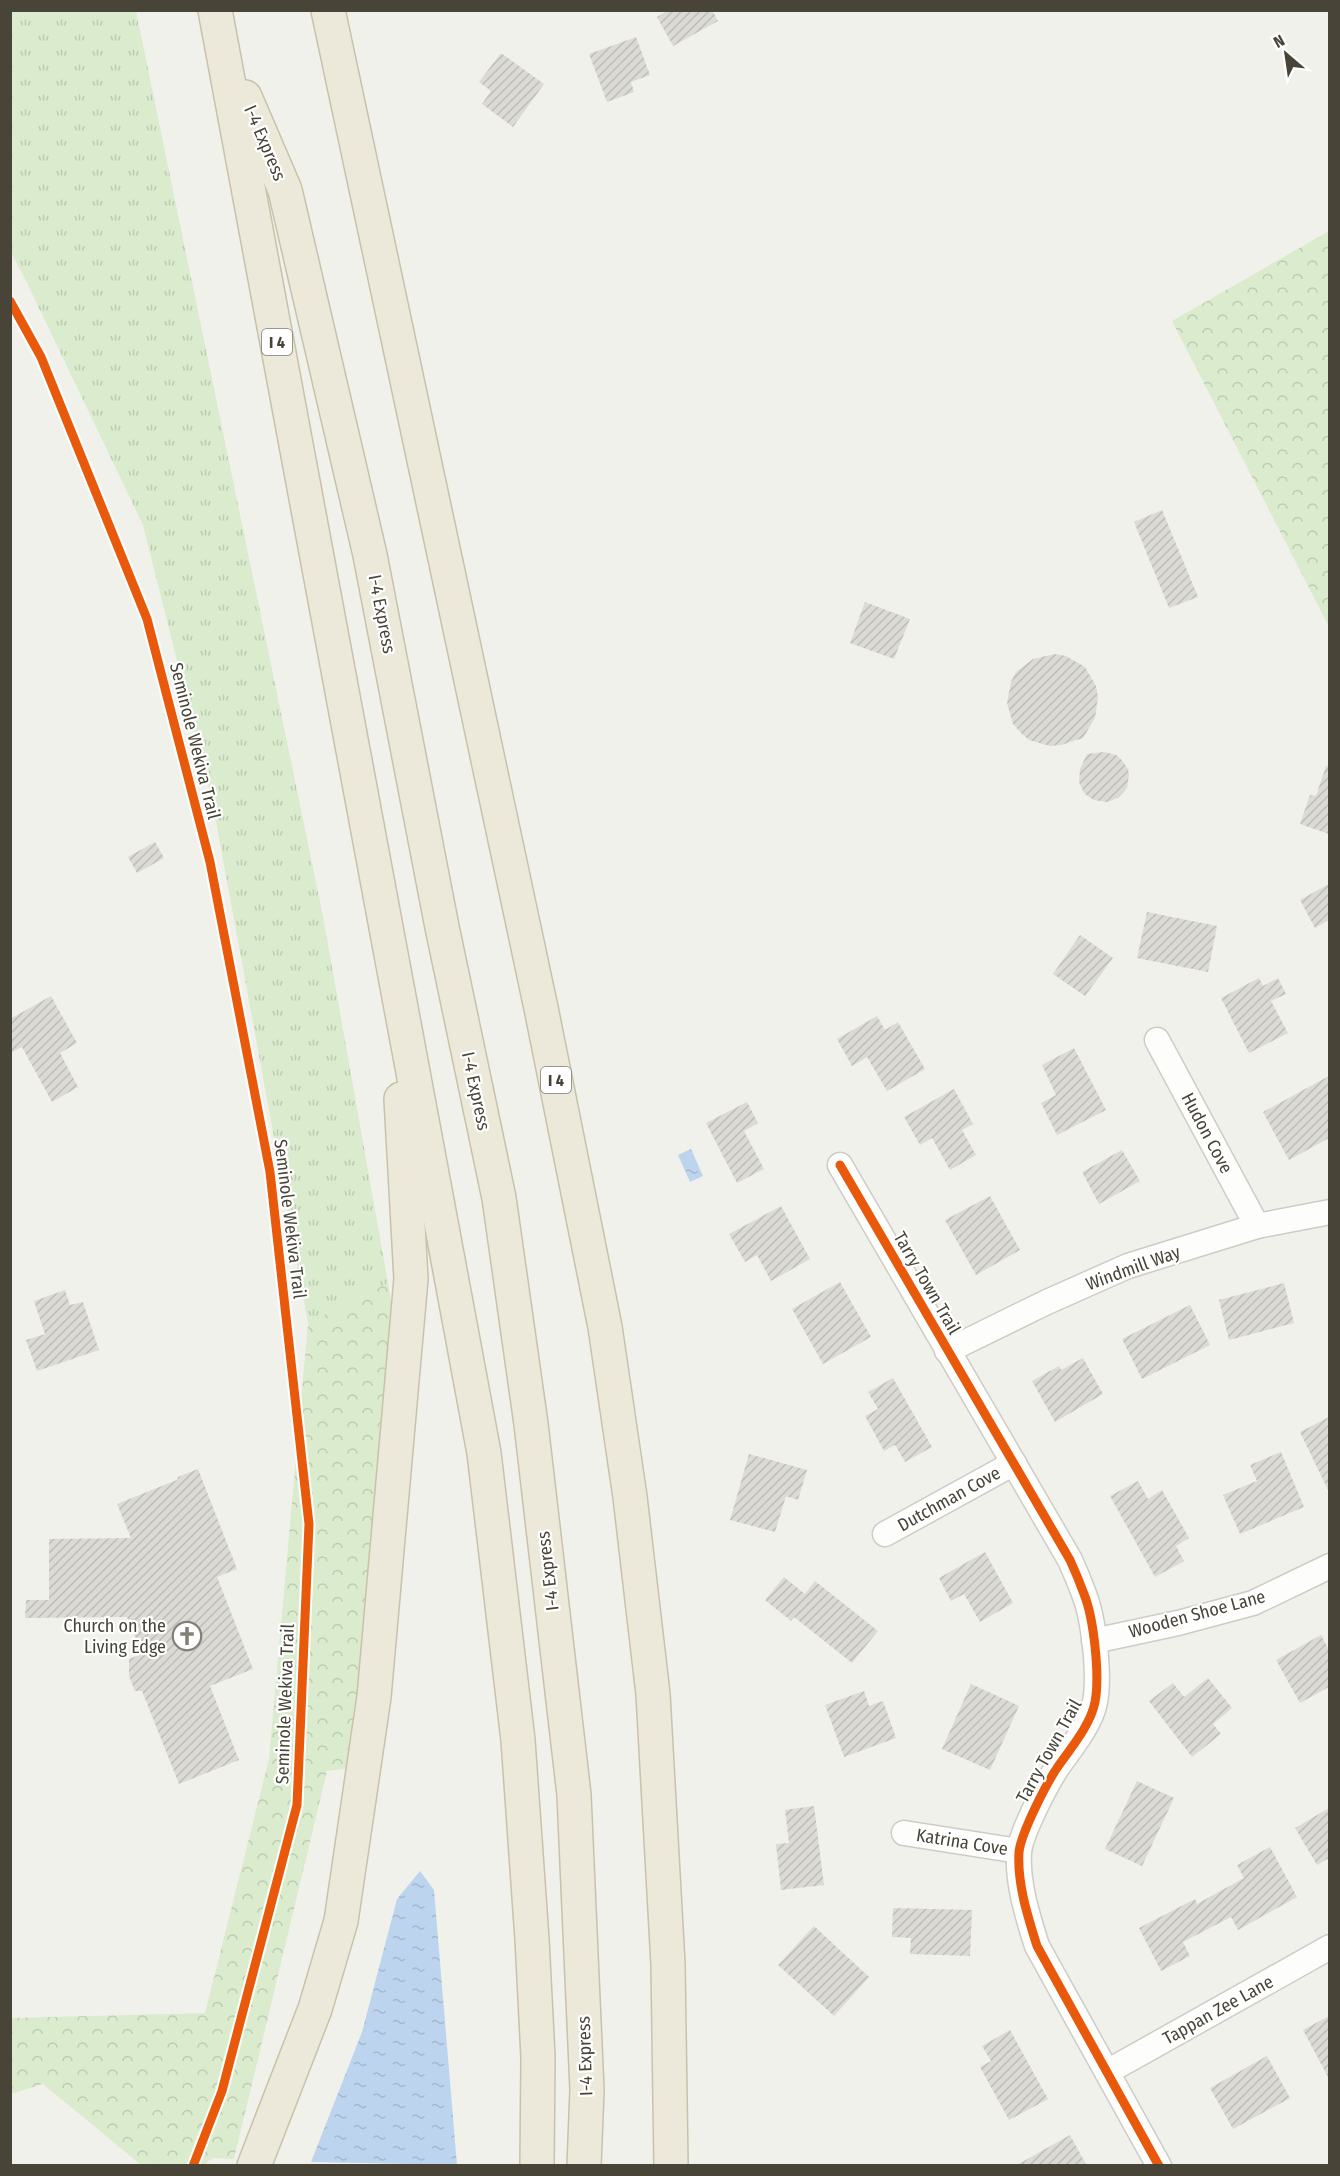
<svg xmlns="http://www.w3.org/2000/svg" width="1340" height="2176" viewBox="0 0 1340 2176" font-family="'Fira Sans Condensed',sans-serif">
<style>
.grass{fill:url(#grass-tufts)}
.forest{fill:url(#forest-crowns)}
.water{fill:url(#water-ripples)}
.building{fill:url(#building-hatch)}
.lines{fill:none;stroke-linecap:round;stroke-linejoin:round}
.minor-casing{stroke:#cdccc7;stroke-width:27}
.highway-casing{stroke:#c8c2a8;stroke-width:36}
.minor{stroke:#fdfdfc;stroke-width:24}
.highway{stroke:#ece8da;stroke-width:33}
.cycleway-casing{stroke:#fff;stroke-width:13}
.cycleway{stroke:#e8590c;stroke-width:9}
.labels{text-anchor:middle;stroke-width:4.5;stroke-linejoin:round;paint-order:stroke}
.shield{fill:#fff;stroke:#7f7c74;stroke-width:1.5}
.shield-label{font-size:16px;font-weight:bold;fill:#484438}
.street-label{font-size:18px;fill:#484438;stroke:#fff}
.poi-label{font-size:18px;fill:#484438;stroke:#fff;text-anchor:end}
</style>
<defs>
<pattern id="grass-tufts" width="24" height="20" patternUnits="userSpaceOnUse" patternTransform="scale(1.5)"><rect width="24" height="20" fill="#daeccd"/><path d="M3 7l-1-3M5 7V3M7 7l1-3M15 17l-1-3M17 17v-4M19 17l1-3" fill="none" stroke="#bdccb1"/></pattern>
<pattern id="forest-crowns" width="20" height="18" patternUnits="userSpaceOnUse" patternTransform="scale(1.5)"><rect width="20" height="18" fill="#daeccd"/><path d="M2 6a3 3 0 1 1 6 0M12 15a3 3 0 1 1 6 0" fill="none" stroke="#bdccb1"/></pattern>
<pattern id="water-ripples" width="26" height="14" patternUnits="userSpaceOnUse" patternTransform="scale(1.5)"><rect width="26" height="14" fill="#bdd4ee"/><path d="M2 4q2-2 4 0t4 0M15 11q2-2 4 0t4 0" fill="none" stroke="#a4b7cd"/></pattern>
<pattern id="building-hatch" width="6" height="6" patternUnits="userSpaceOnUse" patternTransform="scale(1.5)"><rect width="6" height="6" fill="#dbdad4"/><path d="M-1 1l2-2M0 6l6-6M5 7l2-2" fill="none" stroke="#bdbcb7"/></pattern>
</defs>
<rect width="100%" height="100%" fill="#f1f1ec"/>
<polygon class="grass" points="10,11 136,11 323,916 388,1283 308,1323 213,805 143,525 26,281 11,252"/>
<g class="forest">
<polygon points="1329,231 1329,627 1172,321"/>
<polygon points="388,1283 396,1329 353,1768 327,1771 234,2159 214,2158 208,2161 206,2165 141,2165 43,2084 11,2094 10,2018 205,2013 269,1759 308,1323"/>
</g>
<g class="water">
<polygon points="691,1149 703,1176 690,1182 678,1155"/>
<polygon points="420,1871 434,1890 457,2165 311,2162 362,2032 397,1899"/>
</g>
<g class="building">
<polygon points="669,10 712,10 718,21 673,46 657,17"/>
<polygon points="636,37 650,75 631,82 634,92 607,102 589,54"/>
<polygon points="501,53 544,84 513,127 482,104 491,91 479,82"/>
<polygon points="1162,510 1198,597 1169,608 1134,522"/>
<polygon points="865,602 910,619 894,659 850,643"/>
<polygon points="1055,654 1066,656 1085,667 1096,686 1098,697 1095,718 1083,738 1061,745 1050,746 1029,740 1021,733 1013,724 1007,703 1011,682 1016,672 1033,659"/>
<polygon points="1104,752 1116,755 1121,759 1128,769 1129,775 1127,788 1123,793 1118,798 1107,802 1094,800 1089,797 1084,793 1079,782 1080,769 1087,754"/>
<polygon points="1326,766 1329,766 1329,834 1300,824 1310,795 1316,796"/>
<polygon points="155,842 164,858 137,873 128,857"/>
<polygon points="1329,884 1329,920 1315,928 1300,900"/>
<polygon points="1147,912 1217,926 1208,972 1137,958"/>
<polygon points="1080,935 1113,958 1085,996 1053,974"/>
<polygon points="1259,978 1263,986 1278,978 1286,994 1271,1001 1288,1033 1249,1053 1221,998"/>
<polygon points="51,996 77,1043 60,1053 78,1087 52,1102 22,1047 10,1053 10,1019"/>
<polygon points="877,1016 885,1030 898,1022 925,1069 887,1091 867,1057 852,1066 837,1039"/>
<polygon points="1074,1048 1106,1110 1057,1135 1041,1103 1056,1095 1042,1065"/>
<polygon points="1329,1076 1329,1138 1289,1160 1263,1112"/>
<polygon points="954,1089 973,1124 962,1130 976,1155 950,1170 932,1138 920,1145 904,1117"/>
<polygon points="747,1102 758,1123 744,1131 764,1169 737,1183 706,1123"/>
<polygon points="1122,1150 1140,1181 1099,1204 1082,1172"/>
<polygon points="990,1196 1020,1250 976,1275 945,1220"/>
<polygon points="781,1206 810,1259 771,1281 757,1255 745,1262 729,1234"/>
<polygon points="840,1282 871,1337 823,1364 792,1309"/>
<polygon points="1284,1283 1294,1323 1229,1340 1219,1300"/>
<polygon points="65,1290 70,1305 83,1302 99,1350 37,1371 26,1340 45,1334 34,1301"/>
<polygon points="1190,1305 1210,1345 1142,1379 1122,1339"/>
<polygon points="1083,1358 1103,1394 1055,1422 1032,1381 1059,1366 1061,1370"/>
<polygon points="893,1378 932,1447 905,1462 895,1445 884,1451 865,1416 878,1409 868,1392"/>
<polygon points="1329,1417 1329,1492 1300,1432"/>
<polygon points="1281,1452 1304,1507 1240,1534 1223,1495 1257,1481 1250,1465"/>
<polygon points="749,1454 807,1470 798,1500 786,1496 775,1532 730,1520"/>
<polygon points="198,1469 237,1569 217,1577 253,1669 210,1686 239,1760 179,1784 142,1691 135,1691 129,1676 129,1659 142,1654 127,1617 25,1618 26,1600 49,1600 49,1539 131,1538 117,1504 177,1480 178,1477"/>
<polygon points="1138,1481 1148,1499 1162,1490 1189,1538 1176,1546 1184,1561 1155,1577 1110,1496"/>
<polygon points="985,1552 1013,1603 980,1622 964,1594 951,1601 939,1578"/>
<polygon points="784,1577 805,1594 815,1581 878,1631 852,1663 794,1617 791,1621 765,1600"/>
<polygon points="1321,1635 1329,1650 1329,1687 1300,1703 1276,1660"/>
<polygon points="1208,1678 1232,1708 1213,1724 1221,1734 1192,1757 1149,1701 1173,1683 1184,1697"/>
<polygon points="971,1684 1019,1706 990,1770 942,1749"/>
<polygon points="864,1691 869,1706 883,1701 896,1738 844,1757 825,1705"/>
<polygon points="1137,1781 1174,1798 1142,1866 1105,1849"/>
<polygon points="814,1806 824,1885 781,1890 776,1844 789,1843 785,1810"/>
<polygon points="1329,1808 1329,1858 1317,1865 1295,1828"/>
<polygon points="1270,1847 1297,1897 1238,1930 1231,1917 1183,1942 1190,1956 1161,1971 1139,1928 1195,1899 1197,1904 1244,1878 1237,1865"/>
<polygon points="893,1908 972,1910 970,1956 910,1954 911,1938 892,1937"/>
<polygon points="814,1926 869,1977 834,2016 778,1965"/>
<polygon points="1329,2016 1329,2079 1303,2030"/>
<polygon points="1010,2030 1048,2099 1009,2120 980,2067 991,2061 982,2046"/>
<polygon points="1267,2056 1290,2098 1233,2129 1210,2088"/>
<polygon points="1070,2135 1087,2166 1015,2166"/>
</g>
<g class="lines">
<g class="minor-casing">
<g id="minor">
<polyline points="1157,1040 1257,1226"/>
<path d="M840,1165L1070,1560C1075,1571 1080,1583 1084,1594C1094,1619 1100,1676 1095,1702C1091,1724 1071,1748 1059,1765C1047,1782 1021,1833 1019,1852C1017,1884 1028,1917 1037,1946L1159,2166"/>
<polyline points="947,1351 1047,1302 1128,1266 1257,1226 1330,1212"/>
<polyline points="885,1534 1014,1463"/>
<polyline points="1094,1641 1178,1623 1253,1603 1330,1566"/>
<polyline points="904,1833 1019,1851"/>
<polyline points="1107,2072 1330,1947"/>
</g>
</g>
<g class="highway-casing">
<g id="highway">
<polyline points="215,10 484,1453 518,1740 532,1939 538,2057 537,2166"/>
<polyline points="328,10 541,1008 605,1327 630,1497 653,1694 668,1964 671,2166"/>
<polyline points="245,97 285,190 370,555 442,927 499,1198 531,1424 574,1795 587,2090 584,2166"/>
<polyline points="254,2166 315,2009 341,1921 374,1697 411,1279 401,1099"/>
</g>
</g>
<use href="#minor" class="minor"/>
<use href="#highway" class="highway"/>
<g class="cycleway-casing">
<g id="cycleway">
<polyline points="10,301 41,357 147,619 210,862 270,1172 309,1524 297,1805 222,2091 193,2166"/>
<path d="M840,1165L1070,1560C1075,1571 1080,1583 1084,1594C1094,1619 1100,1676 1095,1702C1091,1724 1071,1748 1059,1765C1047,1782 1021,1833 1019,1852C1017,1884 1028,1917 1037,1946L1159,2166"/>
</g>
</g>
<use href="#cycleway" class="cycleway"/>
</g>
<defs>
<g id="church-ring" transform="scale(1.5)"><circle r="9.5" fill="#fff" stroke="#838177" stroke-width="1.5"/><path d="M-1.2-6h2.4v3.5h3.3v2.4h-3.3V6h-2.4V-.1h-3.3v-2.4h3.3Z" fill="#838177"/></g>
</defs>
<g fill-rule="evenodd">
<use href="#church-ring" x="187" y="1636"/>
</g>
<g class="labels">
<g class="shield">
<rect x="262" y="329" width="30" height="26" rx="4.5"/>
<rect x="541" y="1067" width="30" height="26" rx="4.5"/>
</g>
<g class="shield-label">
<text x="277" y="348">I 4</text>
<text x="556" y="1086">I 4</text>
</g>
<g class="street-label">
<text transform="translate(265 143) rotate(67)" y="6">I-4 Express</text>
<text transform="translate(382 614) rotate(79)" y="6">I-4 Express</text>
<text transform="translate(195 741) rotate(76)" y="6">Seminole Wekiva Trail</text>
<text transform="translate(476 1091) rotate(78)" y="6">I-4 Express</text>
<text transform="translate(1207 1133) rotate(62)" y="6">Hudon Cove</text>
<text transform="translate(290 1219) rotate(83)" y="6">Seminole Wekiva Trail</text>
<text transform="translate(1133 1268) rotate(-20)" y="6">Windmill Way</text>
<text transform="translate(927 1283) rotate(60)" y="6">Tarry Town Trail</text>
<text transform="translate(949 1499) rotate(-29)" y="6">Dutchman Cove</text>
<text transform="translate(548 1571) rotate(-97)" y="6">I-4 Express</text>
<text transform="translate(1197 1614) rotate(-15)" y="6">Wooden Shoe Lane</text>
<text transform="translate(285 1704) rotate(-88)" y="6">Seminole Wekiva Trail</text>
<text transform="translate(1049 1751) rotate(-61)" y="6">Tarry Town Trail</text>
<text transform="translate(962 1842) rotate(9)" y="6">Katrina Cove</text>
<text transform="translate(1218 2010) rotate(-29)" y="6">Tappan Zee Lane</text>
<text transform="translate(585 2056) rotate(-92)" y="6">I-4 Express</text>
</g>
<g class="poi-label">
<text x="166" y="1632">Church on the<tspan x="166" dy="21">Living Edge</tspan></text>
</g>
</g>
<rect width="1340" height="2176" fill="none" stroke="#484438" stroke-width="24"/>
<g transform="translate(1286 54) rotate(331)" stroke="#ffffff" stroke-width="4.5" paint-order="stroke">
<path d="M0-4.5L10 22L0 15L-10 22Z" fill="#484438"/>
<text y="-9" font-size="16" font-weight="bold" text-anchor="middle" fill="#484438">N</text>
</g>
</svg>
